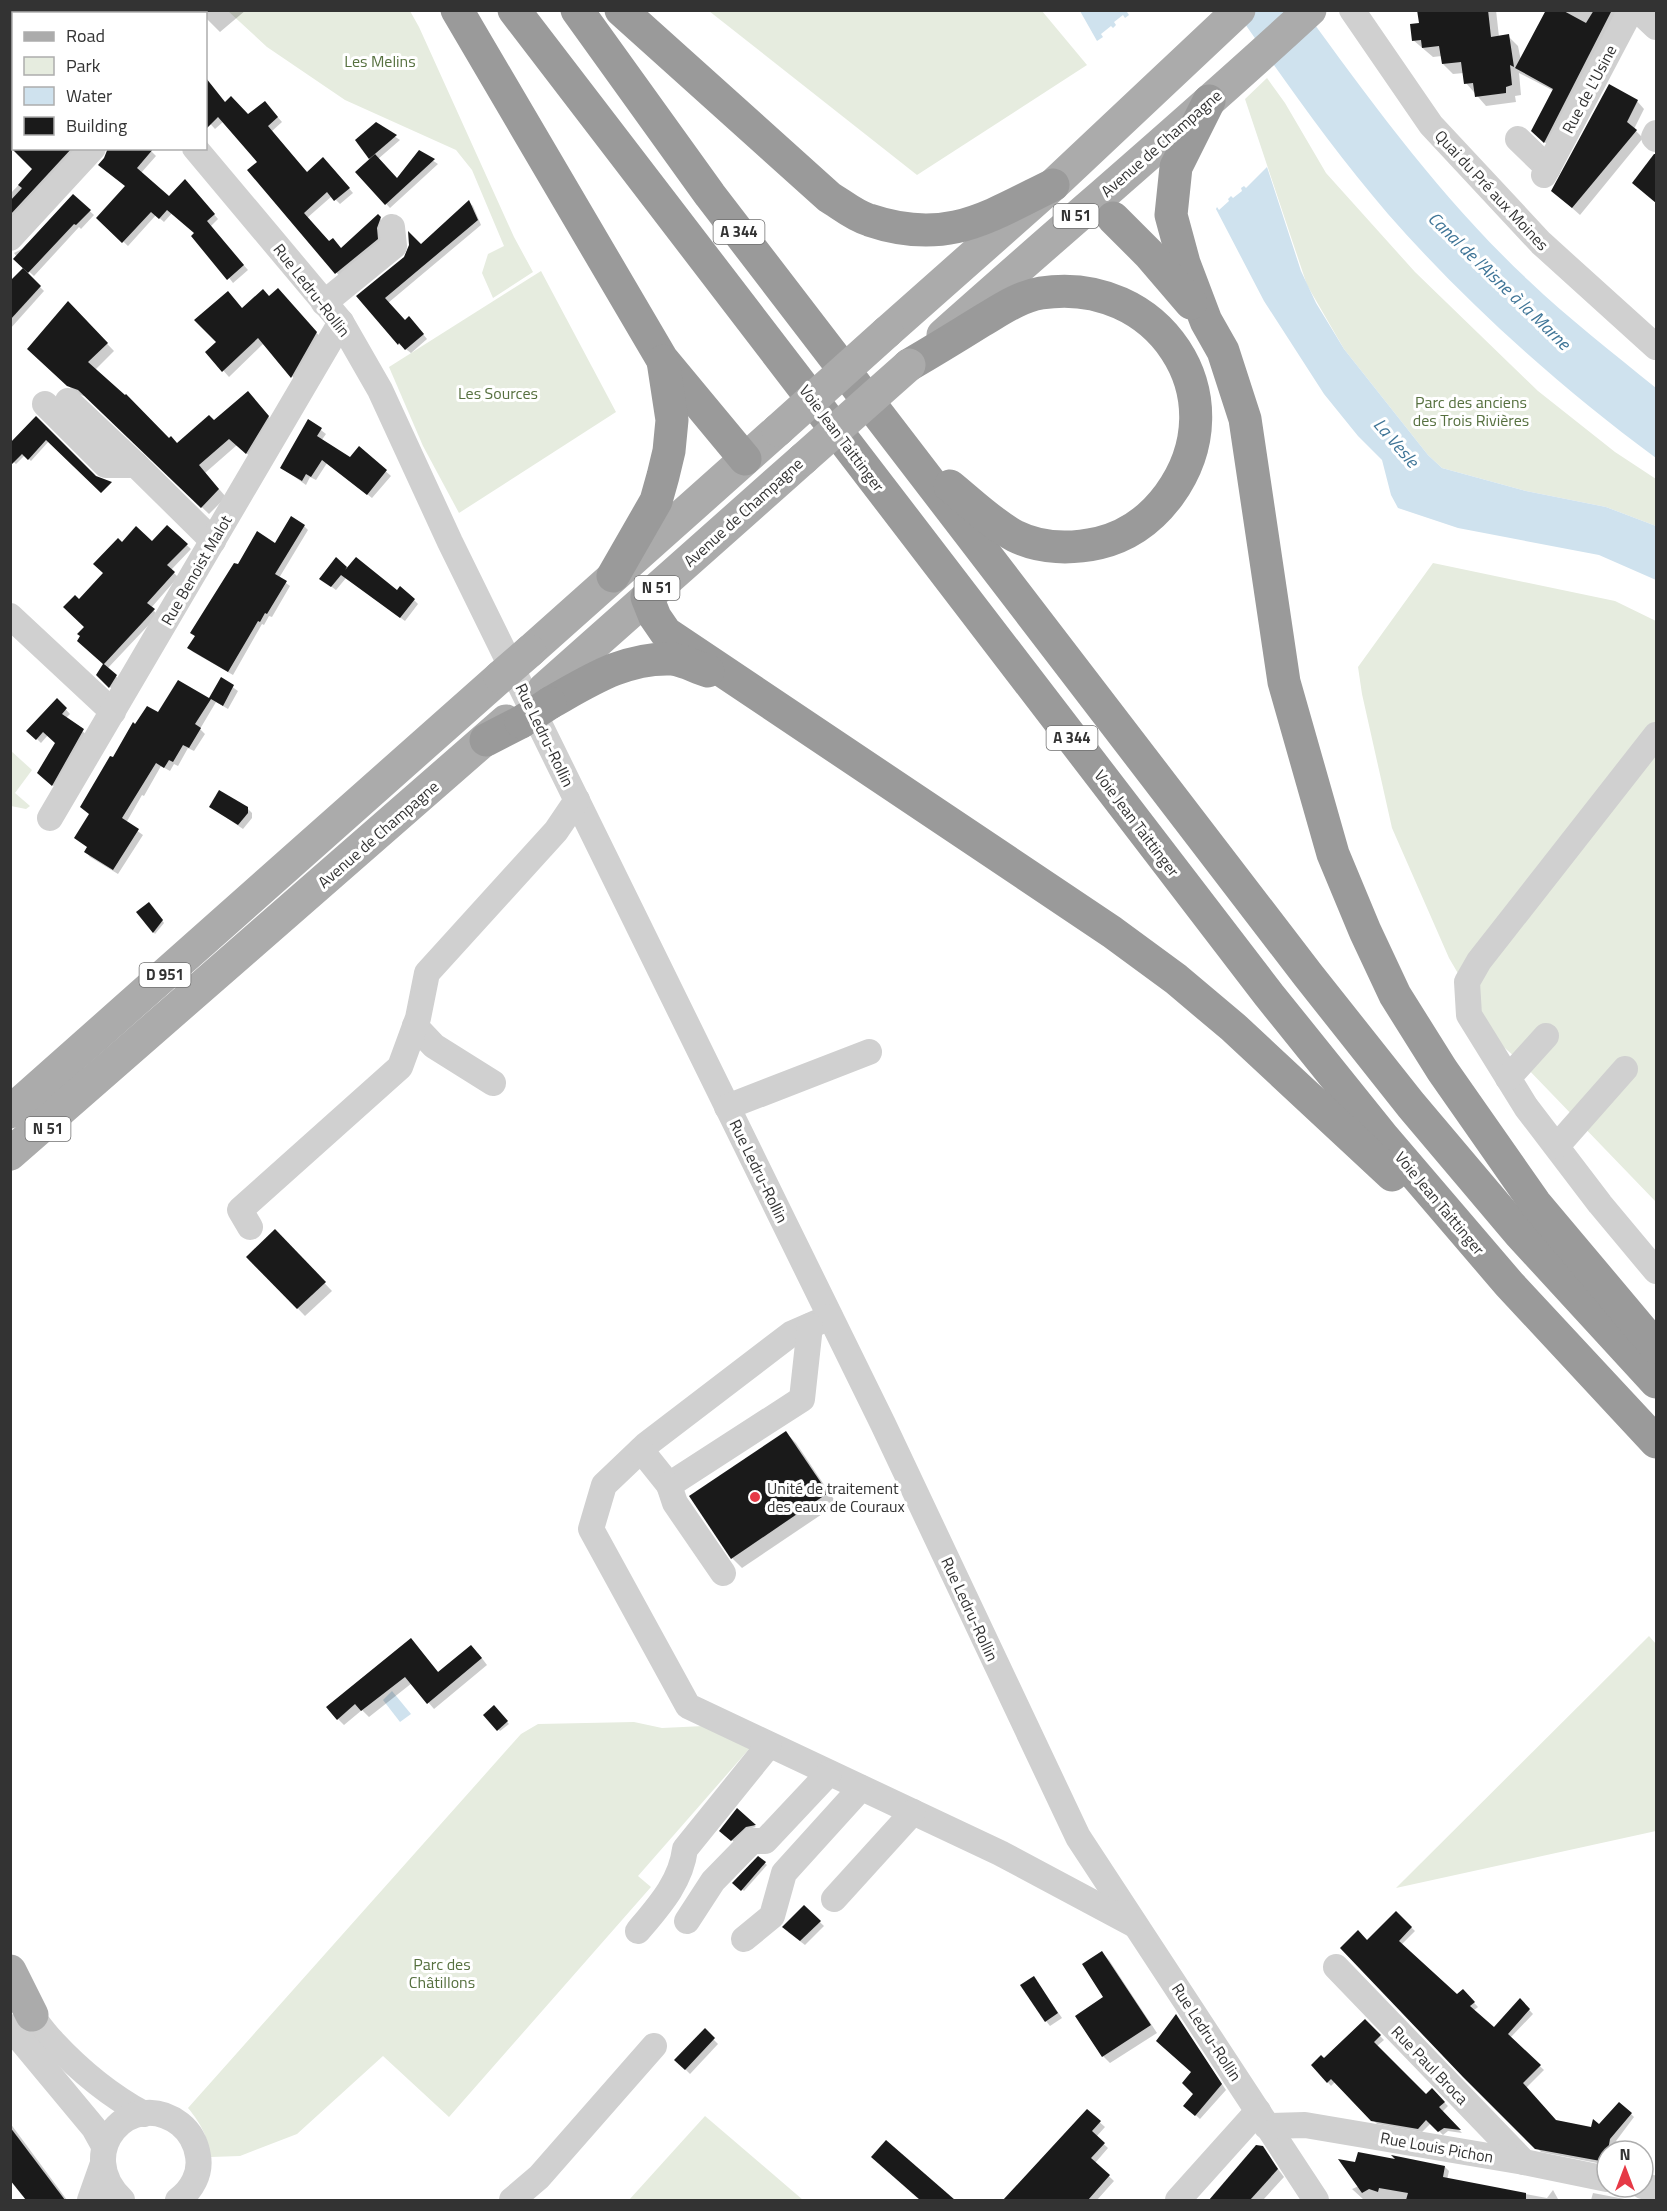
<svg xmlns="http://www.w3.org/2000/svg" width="1667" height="2211" viewBox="0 0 1667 2211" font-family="'Titillium Web',sans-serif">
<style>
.green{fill:#e6ecdf}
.water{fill:#cfe2ee}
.shadow{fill:#0003}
.building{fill:#1a1a1a}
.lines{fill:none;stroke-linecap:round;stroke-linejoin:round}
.minor{stroke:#d0d0d0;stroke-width:26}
.major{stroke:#ababab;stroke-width:33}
.highway{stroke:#9a9a9a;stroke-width:33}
.major-bridge{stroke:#ababab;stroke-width:33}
.highway-bridge{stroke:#9a9a9a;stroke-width:33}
.poi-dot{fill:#e63946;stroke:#fff;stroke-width:2}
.labels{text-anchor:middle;stroke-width:6;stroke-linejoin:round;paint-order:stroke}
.shield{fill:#fff;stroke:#707070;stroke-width:1.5}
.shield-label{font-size:15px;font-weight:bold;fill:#333}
.park-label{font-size:16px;fill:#56703f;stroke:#fff}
.street-label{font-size:16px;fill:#333;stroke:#fff}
.poi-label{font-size:16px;fill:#333;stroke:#fff;text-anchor:start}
.water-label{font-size:18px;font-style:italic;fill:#3f7597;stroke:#fff}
</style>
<rect width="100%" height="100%" fill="#fff"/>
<g class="green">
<polygon points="228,11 410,11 419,27 514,237 533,272 493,298 482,273 488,254 504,246 472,170 456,150 345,100 267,47"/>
<polygon points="709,11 1042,11 1087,65 917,175"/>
<polygon points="1267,78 1285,103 1326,173 1415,272 1538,391 1615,452 1656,479 1656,526 1606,507 1526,491 1442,468 1428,455 1344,349 1307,285 1245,99"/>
<polygon points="541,271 616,412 459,513 423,446 389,367"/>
<polygon points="1433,563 1615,601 1656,621 1656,1202 1524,1065 1498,1042 1449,958 1392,828 1362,694 1358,667"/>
<polygon points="10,750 32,770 15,793 30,806 26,809 11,806"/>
<polygon points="1649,1636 1656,1644 1656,1831 1396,1888"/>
<path d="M634,1722L662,1728L704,1726L750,1748L638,1876L651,1887L449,2117L383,2056L297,2134L240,2156L211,2157C207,2136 202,2125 188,2108L521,1734L538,1724Z"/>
<polygon points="705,2116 803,2200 629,2200"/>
</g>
<g class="water">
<polygon points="1080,11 1128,11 1127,12 1129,15 1125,18 1123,15 1114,22 1116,25 1113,28 1111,26 1101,34 1103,37 1097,41"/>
<path d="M1236,11H1305C1373,105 1443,200 1528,280C1569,319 1613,353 1656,388V458C1559,386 1468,305 1388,214C1333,150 1284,80 1236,11Z"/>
<polygon points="1267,167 1301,271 1316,303 1344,349 1428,455 1442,468 1526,491 1606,507 1656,526 1656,580 1599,555 1458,528 1398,508 1391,495 1382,460 1358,436 1324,394 1264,301 1216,209 1217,207 1219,210 1229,201 1228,199 1231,196 1233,198 1242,191 1241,188 1244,186 1246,188"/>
<polygon points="392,1691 411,1714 400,1722 383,1700"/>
</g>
<g class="shadow">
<polygon points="10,10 23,10 26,14 14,14 14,28 10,25"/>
<polygon points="112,10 187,10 189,13 114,14"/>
<polygon points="192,10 246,10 220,32 206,18 206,14 195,14"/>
<polygon points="1419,10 1496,10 1499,37 1508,36 1518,46 1521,61 1548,10 1621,10 1551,148 1539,137 1554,91 1519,73 1521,95 1515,96 1516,102 1486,106 1466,83 1464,73 1453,74 1443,64 1442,56 1433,57 1413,40 1421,24"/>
<polygon points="206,79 225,103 248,116 269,107 282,122 272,131 307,174 328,164 353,193 340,204 332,196 307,218 330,242 341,249 378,216 385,224 382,245 341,278 249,170 259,163 224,121 215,129 206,119"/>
<polygon points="14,83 14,131 10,128 10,87"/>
<polygon points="1637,101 1644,109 1634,129 1643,138 1580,215 1553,191"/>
<polygon points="376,124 400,140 378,159 397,180 420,152 438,164 390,208 357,172 371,159 357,141"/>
<polygon points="20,148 86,148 10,230 10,194 34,169"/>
<polygon points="148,148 156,156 141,173 169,198 189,185 218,219 210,227 248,270 233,283 196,234 172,213 164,222 156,215 128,246 98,218 126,187"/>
<polygon points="1655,156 1656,157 1656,203 1634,183"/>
<polygon points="73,196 94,215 81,229 79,227 34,276 15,259 17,257 14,253 22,249"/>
<polygon points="469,202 473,206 481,225 388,303 405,322 413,322 427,339 411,353 399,344 358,296 421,246"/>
<polygon points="23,270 44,291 10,329 10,283"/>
<polygon points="284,296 322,339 297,382 264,343 229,377 207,352 218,343 242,310 269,298"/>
<polygon points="68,303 114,351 95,370 169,440 177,445 214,422 255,401 275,424 254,460 237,445 205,473 226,497 209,514 87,397 77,394 29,348"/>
<polygon points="36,418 101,491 49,441 31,461 25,455 16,464 10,459"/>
<polygon points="309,421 326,434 321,441 351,459 359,448 391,476 372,498 327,463 316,480 310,477 306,485 282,468"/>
<polygon points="304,526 308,530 279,578 290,586 272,617 269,616 264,625 262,624 233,675 193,652 189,648 196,637 192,633 238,566"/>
<polygon points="167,527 191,549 171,570 178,577 151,608 158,615 107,669 120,680 114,691 98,675 105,664 83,645 86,627 79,601 105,573 122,544 152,543"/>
<polygon points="336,560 347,570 414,600 418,604 405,621 346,578 336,590 321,579"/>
<polygon points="221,679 238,691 228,709 216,702 200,729 205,734 194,751 188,748 178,766 174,764 170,771 161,766 144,796 142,795 126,823 143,835 118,874 90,857 86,852 88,848 91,815 113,759 159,714 209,700"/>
<polygon points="57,700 70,714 66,718 87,735 56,788 43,777 57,743 48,735 41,743 29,731"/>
<polygon points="211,807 247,808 252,813 252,818 243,829"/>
<polygon points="151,906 164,923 155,934 138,913"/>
<polygon points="275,1231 332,1291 305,1316 248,1257"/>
<polygon points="786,1433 796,1443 837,1504 742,1568 732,1558"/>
<polygon points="411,1640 439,1673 478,1653 487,1665 434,1709 412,1683 369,1717 362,1710 344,1725 338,1719"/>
<polygon points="494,1707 509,1724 500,1731 485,1715"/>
<polygon points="737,1810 756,1827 748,1829 734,1842 721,1830"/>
<polygon points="758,1858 767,1865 744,1891 735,1883"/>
<polygon points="804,1907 824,1926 805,1945 788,1932"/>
<polygon points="1396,1913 1415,1931 1401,1945 1457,1996 1463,1991 1478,2007 1473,2011 1494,2030 1520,2000 1533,2014 1510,2038 1544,2070 1526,2088 1556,2121 1592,2129 1631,2114 1634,2117 1616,2141 1627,2151 1607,2151 1607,2165 1541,2152 1342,1948 1368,1942"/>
<polygon points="1102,1953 1109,1960 1157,2033 1110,2063 1103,2056 1077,2016 1105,1997"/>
<polygon points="1034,1978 1062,2018 1050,2026 1046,2021"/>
<polygon points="1176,2017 1226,2090 1200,2119 1190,2110 1195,2094 1193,2072"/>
<polygon points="1365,2021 1384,2040 1377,2046 1426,2096 1436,2094 1448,2106 1442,2112 1462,2133 1448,2131 1443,2135 1431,2123 1422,2132 1377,2124 1335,2082 1331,2086 1313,2065 1324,2060"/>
<polygon points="705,2031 718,2044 690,2074 676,2060"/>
<polygon points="1087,2111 1105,2127 1096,2137 1108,2148 1095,2163 1114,2181 1097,2200 1045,2200 1040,2196 1035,2200 1005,2200"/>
<polygon points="10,2123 67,2200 24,2200 25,2198 10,2177"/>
<polygon points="1262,2147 1284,2177 1263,2200 1211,2200"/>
<polygon points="1643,2166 1653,2176 1643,2175"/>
<polygon points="1445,2167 1449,2171 1447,2180 1547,2198 1553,2190 1558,2199 1566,2200 1364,2200 1352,2189 1359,2186"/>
<polygon points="1593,2193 1630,2200 1591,2200"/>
</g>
<g class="building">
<polygon points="1417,10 1488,10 1491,37 1509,34 1514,67 1510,65 1512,85 1506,87 1506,93 1475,97 1473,83 1464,84 1461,62 1442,64 1439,46 1422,48 1421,40 1412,41 1410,24 1419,23"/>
<polygon points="1546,10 1562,10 1586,23 1594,10 1612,10 1544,143 1531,131 1553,89 1515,68"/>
<polygon points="206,78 225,102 231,96 248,114 265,101 278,117 268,126 307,172 323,157 350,188 334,201 327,192 304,213 329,241 333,238 341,248 378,214 381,217 377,228 378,239 335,274 247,170 257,162 218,117 206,129"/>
<polygon points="1609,84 1638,100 1627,122 1637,130 1572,208 1551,191"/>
<polygon points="376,122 397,135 369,159 355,140"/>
<polygon points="11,148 72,148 10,215 10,201 22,188 18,185 32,169"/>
<polygon points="108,148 154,148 137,168 169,196 185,179 215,214 207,221 244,265 227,280 191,236 194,233 167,210 159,219 151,212 122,243 96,218 125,186 98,165 104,158"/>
<polygon points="419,150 435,159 385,205 355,172 375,154 397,178"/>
<polygon points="1654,154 1656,154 1656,203 1632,183"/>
<polygon points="73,194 91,210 76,225 74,224 28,273 13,259"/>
<polygon points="469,200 478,220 385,298 405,320 409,316 424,334 405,350 399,343 398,345 356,296 404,257 409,245 408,231 421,244"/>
<polygon points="23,268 41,286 10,320 10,281"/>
<polygon points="278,288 317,332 291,378 258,338 222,372 205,352 216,342 194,320 228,291 242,308 263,289 269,296"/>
<polygon points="68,301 108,343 88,362 125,395 126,394 169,438 171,436 177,443 209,415 214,420 248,391 269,416 246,454 229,439 199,465 219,489 201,508 78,390 67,386 27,349"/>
<polygon points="36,416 96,476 112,482 101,493 46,440 28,460 22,454 10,466 10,443"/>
<polygon points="308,419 322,428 317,436 350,457 359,446 387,470 367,495 322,460 311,477 306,474 302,481 280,468"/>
<polygon points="291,516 305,525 275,574 287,581 267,614 265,613 260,622 258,621 228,672 187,648 195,636 190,633 234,563 238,564 257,531 275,543"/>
<polygon points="167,525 188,544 167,565 175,572 147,603 155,609 104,664 117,675 109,688 96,675 103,664 77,641 80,636 77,634 84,627 63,607 75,595 79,599 103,573 93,564 118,538 122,542 136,526 152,541"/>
<polygon points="336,557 347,567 345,570 356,557 397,590 400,586 415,599 400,618 341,575 331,587 319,579"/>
<polygon points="221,677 234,685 223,706 211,699 195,724 201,728 189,748 183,745 173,762 169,760 164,768 156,763 122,818 139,829 113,870 84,852 87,847 74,838 89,814 80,807 110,756 113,757 133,722 135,724 147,706 158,712 178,680 209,698"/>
<polygon points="57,698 67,708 62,714 84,729 52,786 37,773 55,743 43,732 36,740 26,731"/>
<polygon points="219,790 248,807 248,813 238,825 209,807"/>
<polygon points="149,902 163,920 153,933 136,912"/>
<polygon points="275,1229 326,1282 297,1309 246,1257"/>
<polygon points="786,1431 828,1493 731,1559 689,1496"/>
<polygon points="411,1638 438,1672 471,1645 482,1658 427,1704 405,1677 361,1711 355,1704 337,1720 326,1707"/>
<polygon points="494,1705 508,1721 497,1731 483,1715"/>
<polygon points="737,1808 756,1825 746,1827 731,1841 719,1831"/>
<polygon points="758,1856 766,1862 741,1891 732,1883"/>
<polygon points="804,1905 821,1921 800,1941 782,1927"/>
<polygon points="1396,1911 1412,1927 1399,1941 1457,1994 1463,1989 1475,2002 1470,2006 1494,2027 1520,1998 1530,2009 1508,2034 1541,2065 1523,2083 1556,2120 1591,2127 1593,2119 1599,2124 1619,2102 1632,2113 1610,2139 1606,2162 1535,2149 1463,2077 1340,1948 1358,1930 1367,1940"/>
<polygon points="1102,1951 1151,2025 1102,2057 1075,2016 1103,1997 1082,1964"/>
<polygon points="1034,1976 1058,2013 1045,2022 1020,1985"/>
<polygon points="1176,2014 1222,2084 1195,2116 1183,2106 1193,2094 1182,2083 1191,2072 1156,2041"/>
<polygon points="1365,2019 1381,2035 1374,2042 1426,2094 1432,2088 1445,2102 1439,2107 1461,2130 1444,2128 1438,2132 1426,2120 1418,2129 1371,2121 1331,2079 1327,2083 1311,2065 1321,2055 1324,2058"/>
<polygon points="705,2028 715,2038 685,2070 674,2060"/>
<polygon points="1087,2109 1101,2121 1092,2131 1105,2143 1091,2158 1110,2175 1088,2200 1003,2200"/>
<polygon points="10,2127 65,2200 26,2200 10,2180"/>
<polygon points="886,2140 955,2200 920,2200 871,2157"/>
<polygon points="1256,2145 1263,2146 1278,2169 1250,2200 1209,2200"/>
<polygon points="1358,2152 1395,2159 1391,2155 1445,2166 1443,2177 1526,2193 1526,2200 1406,2200 1408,2193 1379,2188 1378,2192 1369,2189 1362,2193 1338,2159 1355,2162"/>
</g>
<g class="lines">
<g class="minor">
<polyline points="78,10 80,14"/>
<polyline points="1352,10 1431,125 1541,243 1656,347"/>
<polyline points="1638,10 1656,27"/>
<polyline points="1656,133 1654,137 1656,139"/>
<polyline points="1518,139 1548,168"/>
<polyline points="195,148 341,322 380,390 450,542 883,1424 1078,1837 1316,2200"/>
<polyline points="1544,175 1631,10"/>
<polyline points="10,238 93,148"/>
<polyline points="324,303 394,246 392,227"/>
<polyline points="68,401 136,465"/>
<polyline points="45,404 106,465 136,465 213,541"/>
<polyline points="10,616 113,712"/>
<polyline points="1656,735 1479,961 1467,982 1469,1015 1526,1107 1600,1204 1656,1271"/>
<polyline points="50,818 341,322"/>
<polyline points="415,1026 434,1046 493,1083"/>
<polyline points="1508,1078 1546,1036"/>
<polyline points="727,1107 869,1052"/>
<polyline points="1557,1146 1625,1069"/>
<polyline points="250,1227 240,1210 400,1067 418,1018 427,973 556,831 577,800"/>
<polyline points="830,1317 791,1334 647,1444 604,1485 591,1529 688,1706 1000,1853 1133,1924"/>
<polyline points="641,1450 669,1485 802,1399 810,1326"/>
<polyline points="669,1485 675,1503 723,1573"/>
<polyline points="834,1899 913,1812"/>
<polyline points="687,1921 713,1881 752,1841 765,1841 829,1773"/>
<path d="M638,1931C659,1906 681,1882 685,1849L769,1745"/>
<polyline points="744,1939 772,1916 784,1873 861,1788"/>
<polyline points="1336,1967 1524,2162"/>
<path d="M21,2002C32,2015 41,2030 53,2042C80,2071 109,2095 144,2114"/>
<polyline points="10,2027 94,2128 104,2146"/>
<polyline points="1266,2126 1305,2125 1524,2162 1607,2179"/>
<polyline points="1643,2186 1656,2189"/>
<polyline points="90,2200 102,2166"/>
<path d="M122,2200C72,2152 131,2086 180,2124C190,2132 196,2143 198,2156C201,2173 192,2190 178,2200"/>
<polyline points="512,2200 539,2177 654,2046"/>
<polyline points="1178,2200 1258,2111"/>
</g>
<g class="major">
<polyline points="887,332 1053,185 1239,10"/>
<path d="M943,335C1065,226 1190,121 1310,10"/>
<polyline points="530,651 778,430"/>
<polyline points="544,689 803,459"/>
<polyline points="10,1112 500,677"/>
<polyline points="10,1154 506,721"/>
<polyline points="10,1971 32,2015"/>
</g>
<g class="highway">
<polyline points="457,10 662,359 745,459"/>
<polyline points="514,10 1269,995 1384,1138 1509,1284 1656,1442"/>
<polyline points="577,10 710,195 1308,975 1411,1105 1520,1234 1656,1382"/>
<path d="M621,10L829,197C842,205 855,216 869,220C946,246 986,218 1053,185"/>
<polyline points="1209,101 1176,167 1171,215 1184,263 1206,321 1223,351 1245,419 1284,682 1333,854 1365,931 1395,995 1442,1070 1535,1203 1656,1347"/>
<polyline points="1113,218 1149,254 1191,303"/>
<path d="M909,365C933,351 956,337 980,322C999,311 1018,297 1041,293C1157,275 1241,396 1169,495C1152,518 1128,536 1099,543C1072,549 1041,549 1015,536C991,523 971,503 950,486"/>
<polyline points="613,576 656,501 663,476 669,451 672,420 663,361"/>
<polyline points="647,597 655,617 666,633 1112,932 1176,979 1233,1027 1392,1175"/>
<path d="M550,703C589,681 625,657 672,659C684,660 697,668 708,671"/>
<polyline points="486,740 521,722"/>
</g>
<g class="major-bridge">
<polyline points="778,430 887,332"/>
<polyline points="803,459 909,365"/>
<polyline points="500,677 530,651"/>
</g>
<polyline class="highway-bridge" points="521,722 550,703"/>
</g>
<circle class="poi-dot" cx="755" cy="1497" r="6"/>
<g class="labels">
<g class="shield">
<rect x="1053.5" y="204" width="45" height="24" rx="4.5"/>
<rect x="713.5" y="220" width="51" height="24" rx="4.5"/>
<rect x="634.5" y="576" width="45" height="24" rx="4.5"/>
<rect x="1046.5" y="726" width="51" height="24" rx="4.5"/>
<rect x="139.5" y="963" width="51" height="24" rx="4.5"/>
<rect x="25.5" y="1117" width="45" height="24" rx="4.5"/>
</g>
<g class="shield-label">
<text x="1076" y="221">N 51</text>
<text x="739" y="237">A 344</text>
<text x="657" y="593">N 51</text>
<text x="1072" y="743">A 344</text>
<text x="165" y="980">D 951</text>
<text x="48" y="1134">N 51</text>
</g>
<g class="park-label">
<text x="380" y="67">Les Melins</text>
<text x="498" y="399">Les Sources</text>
<text x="1471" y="408">Parc des anciens<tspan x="1471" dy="18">des Trois Rivières</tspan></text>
<text x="442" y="1970">Parc des<tspan x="442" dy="18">Châtillons</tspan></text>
</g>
<g class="street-label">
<text transform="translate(1589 89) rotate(-62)" y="6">Rue de L'Usine</text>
<text transform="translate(1161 143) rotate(-41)" y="6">Avenue de Champagne</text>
<text transform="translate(1492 190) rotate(47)" y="6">Quai du Pré aux Moines</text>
<text transform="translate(312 290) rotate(52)" y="6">Rue Ledru-Rollin</text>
<text transform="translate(842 438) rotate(53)" y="6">Voie Jean Taittinger</text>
<text transform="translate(743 512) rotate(-42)" y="6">Avenue de Champagne</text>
<text transform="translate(196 570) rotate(-60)" y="6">Rue Benoist Malot</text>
<text transform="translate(545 735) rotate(64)" y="6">Rue Ledru-Rollin</text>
<text transform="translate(1137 823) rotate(53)" y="6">Voie Jean Taittinger</text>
<text transform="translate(378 834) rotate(-41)" y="6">Avenue de Champagne</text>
<text transform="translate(759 1171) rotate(64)" y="6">Rue Ledru-Rollin</text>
<text transform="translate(1440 1203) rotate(50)" y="6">Voie Jean Taittinger</text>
<text transform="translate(970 1609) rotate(65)" y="6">Rue Ledru-Rollin</text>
<text transform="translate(1207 2032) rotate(57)" y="6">Rue Ledru-Rollin</text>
<text transform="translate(1430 2065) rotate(46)" y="6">Rue Paul Broca</text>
<text transform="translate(1437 2147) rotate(10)" y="6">Rue Louis Pichon</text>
</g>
<g class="poi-label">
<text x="767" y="1494">Unité de traitement<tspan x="767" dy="18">des eaux de Couraux</tspan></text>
</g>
<g class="water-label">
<text transform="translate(1499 281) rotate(44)" y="6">Canal de l'Aisne à la Marne</text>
<text transform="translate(1396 443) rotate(49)" y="6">La Vesle</text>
</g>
</g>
<rect width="1667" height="2211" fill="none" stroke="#333333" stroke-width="24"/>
<rect x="12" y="12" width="195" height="138" fill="#ffffff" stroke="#adadad" stroke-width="1.5"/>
<rect x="24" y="32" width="30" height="9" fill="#ababab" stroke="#adadad" stroke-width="1.5"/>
<text x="66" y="42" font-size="18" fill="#333333">Road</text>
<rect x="24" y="57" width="30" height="18" fill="#e6ecdf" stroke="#adadad" stroke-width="1.5"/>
<text x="66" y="72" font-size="18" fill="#333333">Park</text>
<rect x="24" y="87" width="30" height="18" fill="#cfe2ee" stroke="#adadad" stroke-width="1.5"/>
<text x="66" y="102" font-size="18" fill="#333333">Water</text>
<rect x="24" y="117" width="30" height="18" fill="#1a1a1a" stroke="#adadad" stroke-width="1.5"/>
<text x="66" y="132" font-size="18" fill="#333333">Building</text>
<g transform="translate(1625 2169)"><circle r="28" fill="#ffffff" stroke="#adadad" stroke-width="1.5"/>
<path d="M0-4.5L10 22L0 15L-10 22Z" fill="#e63946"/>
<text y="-9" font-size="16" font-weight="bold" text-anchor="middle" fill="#333333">N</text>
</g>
</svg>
